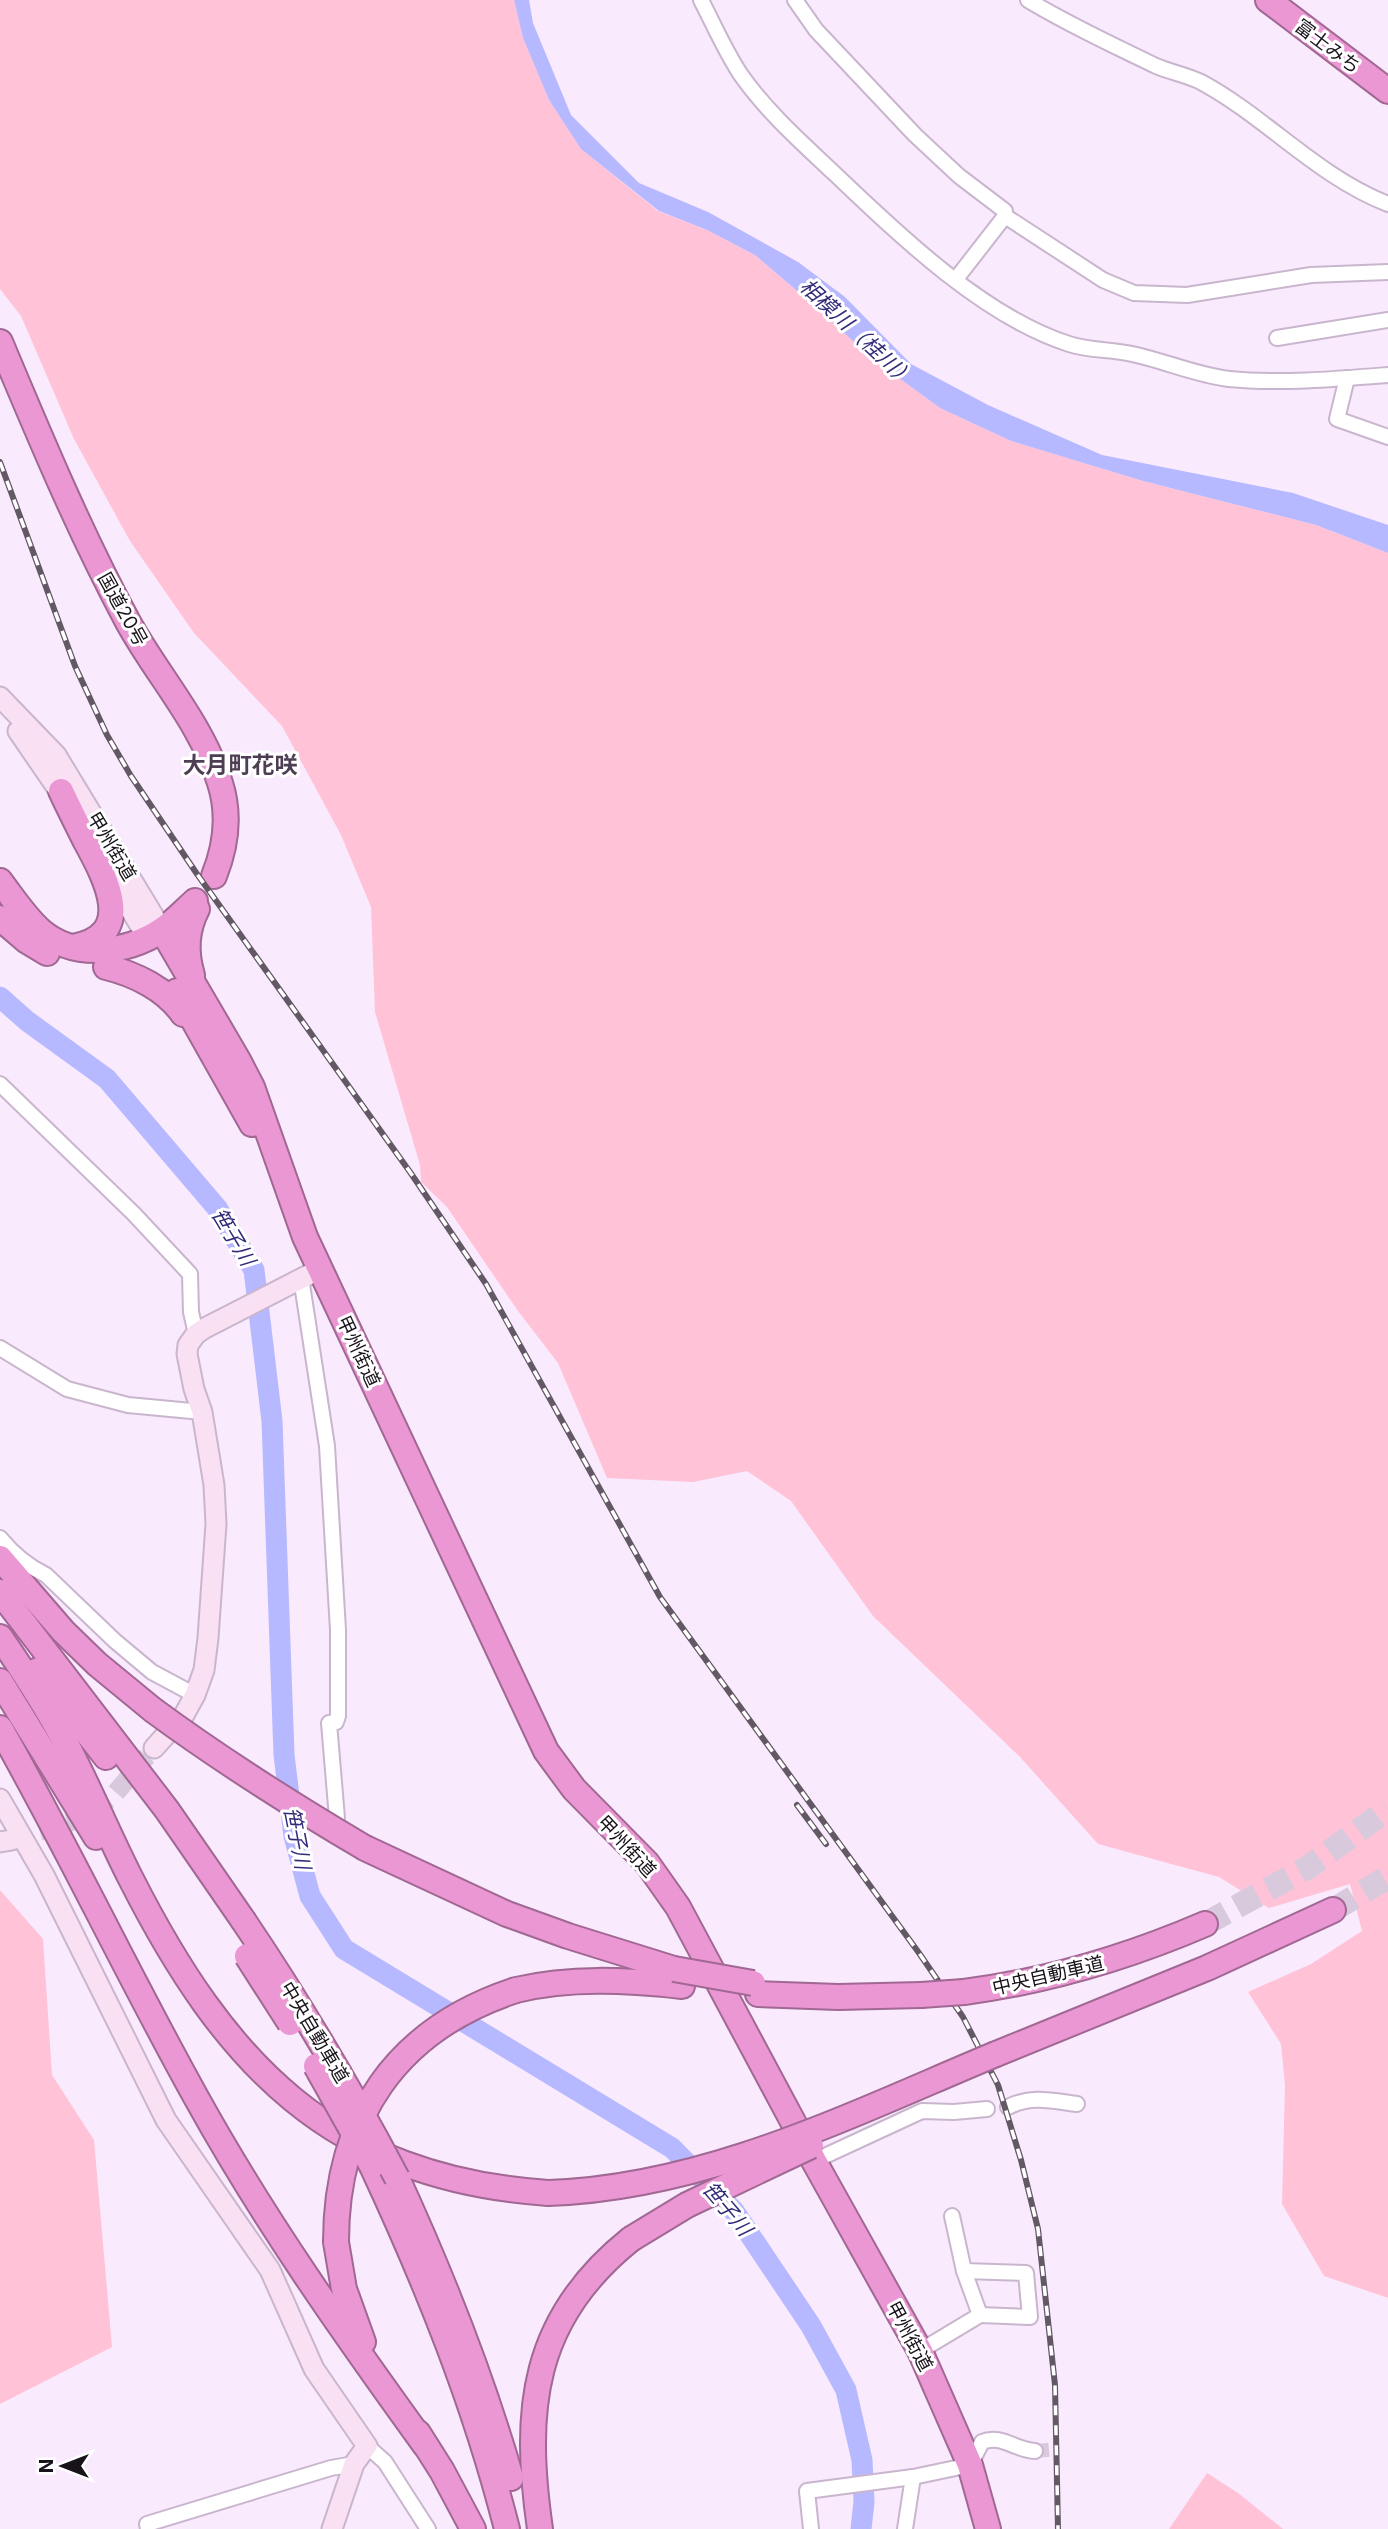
<svg xmlns="http://www.w3.org/2000/svg" width="1388" height="2529" viewBox="0 0 1388 2529" font-family="Inter,'Noto Sans JP',sans-serif">
<style>
.green{fill:#ffc2d7}
.water{fill:#b6b9ff}
.lines{fill:none;stroke-linecap:round;stroke-linejoin:round}
.river{stroke:#b6b9ff;stroke-width:21}
.street-tunnel{stroke:#d8cadc;stroke-width:14;stroke-dasharray:14 7;stroke-linecap:butt}
.secondary-tunnel{stroke:#d8cadc;stroke-width:19;stroke-dasharray:19 10;stroke-linecap:butt}
.highway-tunnel{stroke:#d8cadc;stroke-width:24;stroke-dasharray:24 12;stroke-linecap:butt}
.street-casing{stroke:#c9b6ce;stroke-width:18}
.secondary-casing{stroke:#c9b6ce;stroke-width:23}
.highway-casing{stroke:#a06892;stroke-width:28}
.street{stroke:#fff;stroke-width:14}
.secondary{stroke:#f9e0f2;stroke-width:19}
.highway{stroke:#ea97d3;stroke-width:24}
.rail-casing{stroke:#625965;stroke-width:6}
.rail{stroke:#fff;stroke-width:3.5;stroke-dasharray:10;stroke-linecap:butt}
.highway-bridge-casing{stroke:#a06892;stroke-width:28;stroke-linecap:butt}
.highway-bridge{stroke:#ea97d3;stroke-width:24}
.labels{text-anchor:middle;stroke-width:6;stroke-linejoin:round;paint-order:stroke}
.street-label{font-size:19px;fill:#18121a;stroke:#fff}
.water-label{font-size:21px;font-style:italic;fill:#322b79;stroke:#fff}
.quarter-label{font-size:23px;font-weight:bold;fill:#4e3e53;stroke:#fff}
</style>
<rect width="100%" height="100%" fill="#faeafe"/>
<g class="green">
<polygon points="0,0 514,0 523,38 549,100 581,149 658,211 707,230 755,255 824,314 870,357 940,408 1011,441 1143,481 1316,525 1388,553 1388,2298 1324,2276 1282,2204 1285,2085 1281,2044 1248,1992 1311,1964 1362,1931 1350,1884 1269,1908 1219,1877 1098,1844 1020,1757 873,1616 791,1501 747,1471 693,1482 607,1478 558,1363 518,1311 447,1207 421,1182 420,1165 375,1012 371,907 341,835 282,726 194,633 130,541 74,439 21,316 0,289"/>
<polygon points="0,1890 43,1939 52,2075 94,2140 112,2347 0,2404"/>
<polygon points="1207,2473 1238,2493 1283,2529 1169,2529"/>
</g>
<polygon class="water" points="514,0 529,0 533,23 571,115 639,183 708,212 798,262 845,297 911,364 988,405 1102,455 1293,493 1388,525 1388,553 1316,525 1143,481 1011,441 940,408 870,357 824,314 755,255 707,230 659,211 581,149 549,100 523,38"/>
<g class="lines">
<polyline class="river" points="0,997 27,1021 107,1079 217,1208 254,1270 272,1421 284,1755 294,1836 310,1896 344,1949 672,2148 734,2211 811,2326 846,2390 862,2460 864,2502 861,2529"/>
<polyline class="street-tunnel" points="1035,2451 1057,2449"/>
<polyline class="secondary-tunnel" points="12,1840 80,1819 112,1797 154,1748"/>
<g class="highway-tunnel">
<polyline points="1333,1910 1388,1877"/>
<polyline points="1205,1924 1307,1868 1388,1809"/>
</g>
<g class="street-casing">
<g id="street">
<path d="M701,0C714,25 725,51 741,75C767,112 802,143 835,174C899,235 984,317 1069,344C1090,351 1111,349 1132,354C1165,361 1196,375 1229,379C1279,384 1338,379 1388,375"/>
<polyline points="795,0 816,30 915,135 959,176 1005,211 1005,216 956,279"/>
<path d="M1028,0C1069,25 1113,45 1156,66C1170,72 1187,75 1201,82C1266,117 1318,177 1388,204"/>
<polyline points="1005,216 1103,280 1134,293 1187,295 1311,275 1388,272"/>
<polyline points="1277,338 1388,320"/>
<polyline points="1347,378 1337,419 1388,437"/>
<polyline points="0,1084 134,1214 190,1274 191,1312 196,1334"/>
<polyline points="301,1278 327,1446 338,1630 338,1716 336,1722 329,1723 337,1818"/>
<polyline points="0,1348 67,1389 128,1405 202,1412"/>
<path d="M0,1538C13,1554 27,1566 46,1575L115,1641L152,1672L195,1695"/>
<path d="M1008,2107C1031,2095 1053,2101 1077,2104"/>
<polyline points="814,2161 922,2111 954,2112 987,2109"/>
<polyline points="964,2271 1026,2273 1030,2317 980,2315"/>
<polyline points="920,2351 980,2315 964,2271 952,2216"/>
<polyline points="367,2446 385,2462 428,2529"/>
<polyline points="148,2529 147,2524 331,2468 354,2464"/>
<path d="M811,2529L807,2491L913,2477L970,2465L982,2442C1001,2434 1015,2450 1035,2451"/>
<polyline points="905,2529 913,2477"/>
</g>
</g>
<g class="secondary-casing">
<g id="secondary">
<polyline points="0,697 56,755 162,930"/>
<polyline points="18,731 68,804"/>
<polyline points="108,872 147,937"/>
<polyline points="154,1748 184,1715 195,1695 204,1670 208,1638 216,1524 214,1485 202,1412 194,1389 187,1354 188,1345 196,1334 205,1328 320,1269"/>
<polyline points="0,1799 44,1875 166,2120 270,2270 314,2369 367,2446 354,2464 332,2529"/>
<polyline points="0,1842 12,1840"/>
</g>
</g>
<g class="highway-casing">
<g id="highway">
<polyline points="1268,0 1388,91"/>
<path d="M0,342C40,437 79,531 128,622C157,675 202,724 220,783C230,814 226,846 214,876"/>
<path d="M61,791C69,808 77,824 85,840C105,877 138,935 73,947"/>
<path d="M0,881C13,898 25,917 41,931C75,960 127,953 162,930C174,922 184,911 195,901"/>
<polyline points="0,918 27,941 47,953"/>
<polyline points="162,930 238,1060 252,1087 305,1237 546,1751 574,1789 647,1863 678,1907 814,2161 920,2351 970,2465 988,2529"/>
<path d="M106,967C135,974 166,989 183,1014"/>
<path d="M192,975C185,952 186,930 197,909"/>
<polyline points="177,991 252,1124"/>
<polyline points="0,1558 63,1631 97,1664 153,1710"/>
<polyline points="0,1592 167,1810 243,1920"/>
<path d="M0,1637C22,1669 43,1701 62,1736C87,1782 107,1832 131,1879C225,2064 331,2178 548,2193"/>
<polyline points="38,1670 106,1757"/>
<polyline points="0,1681 96,1837"/>
<path d="M0,1728C69,1850 129,1977 197,2099C264,2220 344,2333 425,2445"/>
<polyline points="365,1848 507,1914 568,1936 674,1969"/>
<path d="M516,1990C571,1977 625,1980 682,1986"/>
<path d="M964,1992C1048,1981 1126,1958 1205,1924"/>
<polyline points="758,1994 838,1997 921,1995"/>
<polyline points="996,2054 1207,1968 1333,1910"/>
<path d="M372,2166C427,2284 475,2403 507,2529"/>
<path d="M397,2178C442,2276 481,2374 511,2478"/>
<polyline points="336,2242 344,2289 363,2342"/>
<polyline points="418,2433 442,2471 473,2529"/>
<path d="M540,2529C523,2410 531,2319 631,2239"/>
</g>
</g>
<use href="#street" class="street"/>
<use href="#secondary" class="secondary"/>
<use href="#highway" class="highway"/>
<g class="rail-casing">
<g id="rail">
<polyline points="0,462 75,666 107,735 131,776 197,874 410,1172 486,1284 660,1597 919,1953 963,2017 998,2085 1021,2160 1038,2229 1055,2385 1058,2529"/>
<polyline points="797,1805 826,1844"/>
</g>
</g>
<use href="#rail" class="rail"/>
<g class="highway-bridge-casing">
<g id="highway-bridge">
<path d="M153,1710C221,1760 292,1805 365,1848"/>
<path d="M243,1920C299,2003 350,2089 397,2178"/>
<polyline points="247,1956 290,2023"/>
<polyline points="674,1969 753,1983"/>
<polyline points="921,1995 964,1992"/>
<polyline points="316,2066 372,2166"/>
<path d="M548,2193C706,2188 852,2114 996,2054"/>
<polyline points="631,2239 687,2205 811,2146"/>
<path d="M336,2242C336,2117 397,2029 516,1990"/>
</g>
</g>
<use href="#highway-bridge" class="highway-bridge"/>
</g>
<g class="labels">
<g class="street-label">
<text transform="translate(1328 46) rotate(37)" y="7">富士みち</text>
<text transform="translate(123 609) rotate(61)" y="7">国道20号</text>
<text transform="translate(112 846) rotate(59)" y="7">甲州街道</text>
<text transform="translate(359 1351) rotate(65)" y="7">甲州街道</text>
<text transform="translate(627 1846) rotate(47)" y="7">甲州街道</text>
<text transform="translate(1048 1975) rotate(-13)" y="7">中央自動車道</text>
<text transform="translate(315 2032) rotate(59)" y="7">中央自動車道</text>
<text transform="translate(910 2336) rotate(62)" y="7">甲州街道</text>
</g>
<g class="water-label">
<text transform="translate(857 333) rotate(43)" y="7">相模川（桂川）</text>
<text transform="translate(233 1237) rotate(59)" y="7">笹子川</text>
<text transform="translate(297 1838) rotate(79)" y="7">笹子川</text>
<text transform="translate(727 2209) rotate(50)" y="7">笹子川</text>
</g>
<g class="quarter-label">
<text x="240" y="773">大月町花咲</text>
</g>
</g>
<g transform="translate(63 2466) rotate(270)" stroke="#ffffff" stroke-width="5" paint-order="stroke">
<path d="M0-5L12 26L0 18L-12 26Z" fill="#18121a"/>
<text y="-10" font-size="19" font-weight="bold" text-anchor="middle" fill="#18121a">N</text>
</g>
</svg>
